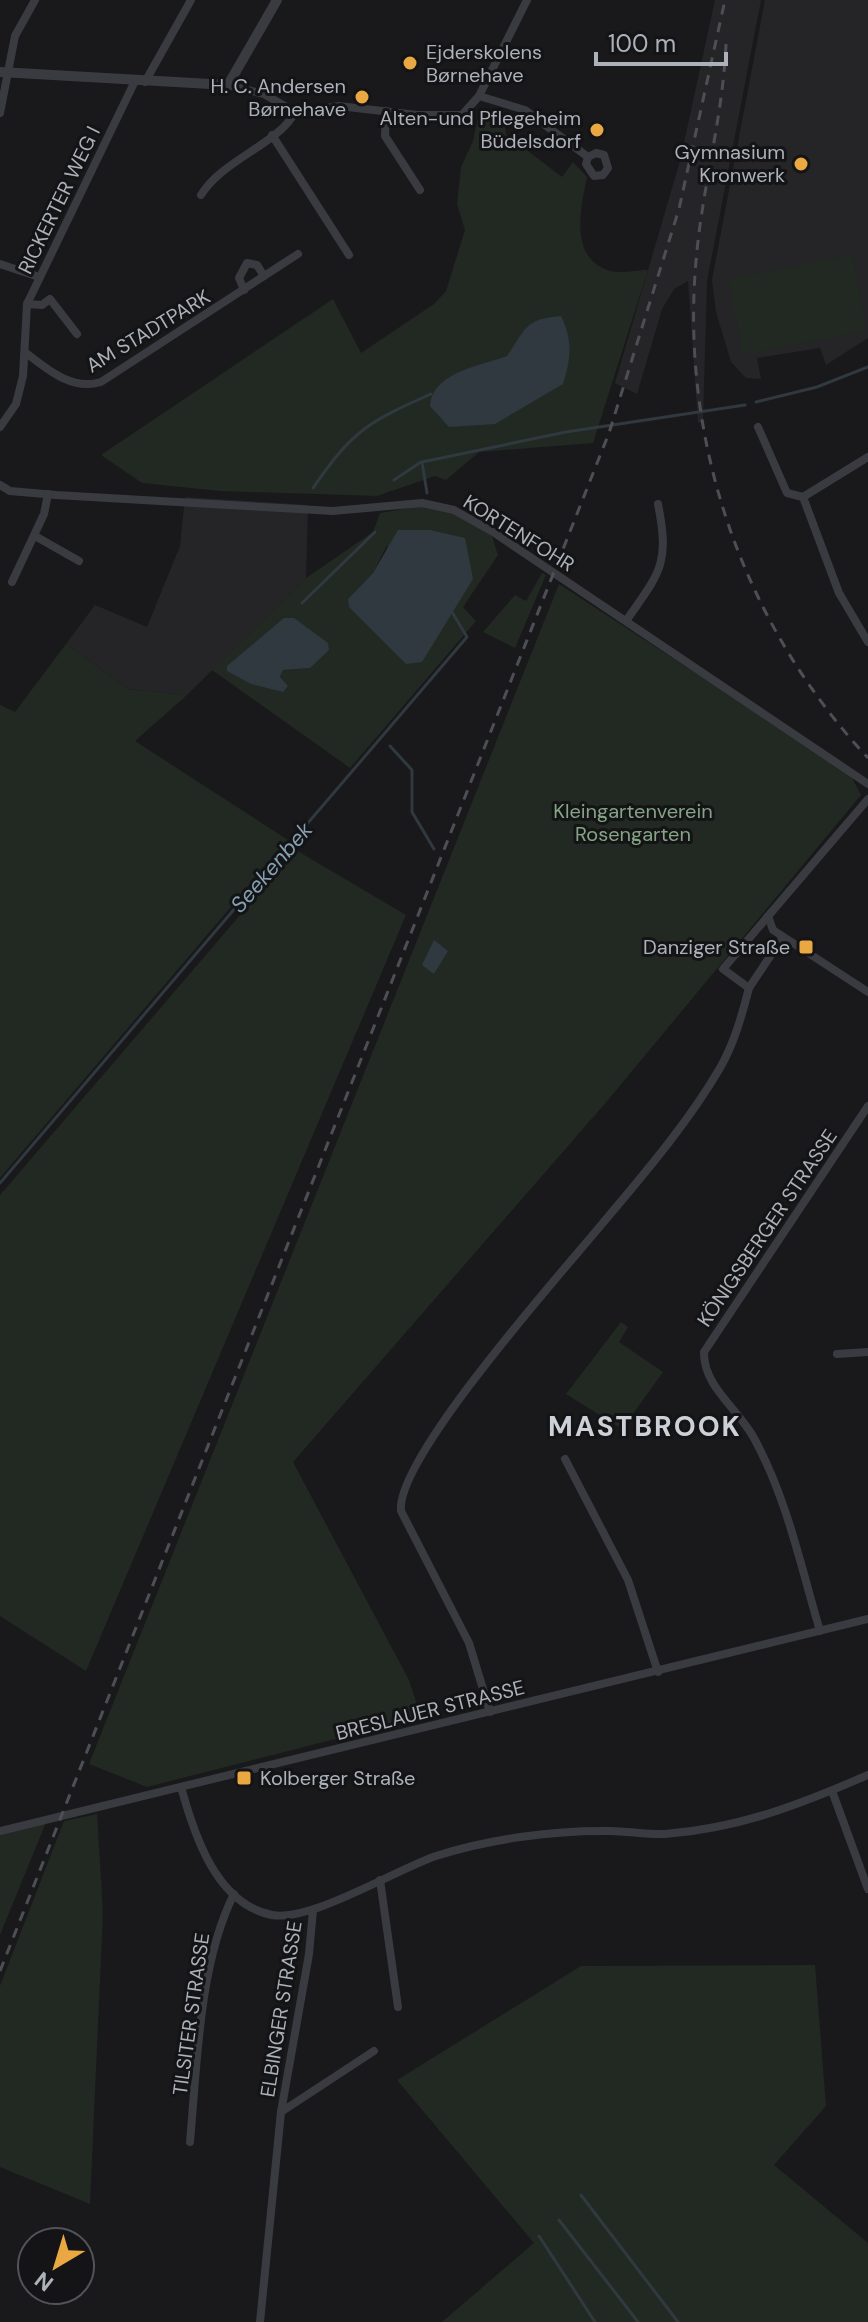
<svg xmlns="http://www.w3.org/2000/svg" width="868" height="2322" viewBox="0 0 868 2322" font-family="'DM Sans',sans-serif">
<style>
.built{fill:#252528}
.green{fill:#212922;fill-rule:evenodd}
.water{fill:#2f393f}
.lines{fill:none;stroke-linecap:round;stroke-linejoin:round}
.stream{stroke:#2f393f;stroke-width:3}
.minor{stroke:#3a3b40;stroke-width:8}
.tertiary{stroke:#3a3b40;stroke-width:10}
.rail{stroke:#4d4f55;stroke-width:3;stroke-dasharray:10 8;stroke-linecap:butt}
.poi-dot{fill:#eaa842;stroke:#141416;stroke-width:3}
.labels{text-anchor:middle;stroke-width:6;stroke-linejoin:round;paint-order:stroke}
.poi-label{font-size:20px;fill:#acb1ba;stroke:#141416;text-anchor:end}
.street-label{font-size:20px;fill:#acb1ba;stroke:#141416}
.park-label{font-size:20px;fill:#84a484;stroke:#141416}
.water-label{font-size:22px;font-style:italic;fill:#85a0b3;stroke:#141416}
.district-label{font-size:28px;font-weight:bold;letter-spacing:2px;fill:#cdd0d6;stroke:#141416}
</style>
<rect width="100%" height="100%" fill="#19191b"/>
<g class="built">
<polygon points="715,0 761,0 707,281 703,422 698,423 688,281 674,289 662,309 637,394 615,383 680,161"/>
<polygon points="765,0 868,0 868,338 826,365 820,348 757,358 761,379 746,378 731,362 716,312 712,280"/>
<polygon points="185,497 308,505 306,578 187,695 128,689 66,644 95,605 147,627 180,546"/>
</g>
<g class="green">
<path d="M504,110L506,134L562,177L573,162L587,177C581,208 568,258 610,271C621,274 637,270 648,270L593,443L479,452L446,480L435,476L377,496L220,491L142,483L101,455L333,299L361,353L434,304L446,291L465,230L457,204L461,167L473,141L479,112Z"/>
<polygon points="852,255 867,331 743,355 728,279"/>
<path d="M421,506L451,512L492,536L498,555L463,607L476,621L350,768L212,670L306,578L373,532L380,513ZM387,545L406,664L348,599L373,573ZM227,666L310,668L283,670L280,677L283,682Z"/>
<polygon points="542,573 546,575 515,648 483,632 515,595 526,601"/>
<polygon points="559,584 850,774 861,795 608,1100 293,1462 409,1680 421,1717 147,1787 89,1764"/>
<polygon points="66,644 128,689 187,695 135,741 288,840 0,1178 0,705 15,712"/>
<polygon points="296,850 406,915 86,1671 0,1616 0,1195"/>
<polygon points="621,1322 628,1327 619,1342 663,1372 622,1429 566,1394"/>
<polygon points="97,1814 103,1912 90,2204 0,2167 0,1986 64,1821"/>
<polygon points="47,1820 0,1935 0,1831"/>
<polygon points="815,1965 826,2106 774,2165 868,2243 868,2322 442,2322 534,2243 397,2080 581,1966"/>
</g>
<g class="water">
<path d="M561,316C573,341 571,358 563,384L495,424L449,427L430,406C433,372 480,366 507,356C526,329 524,319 561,316Z"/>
<polygon points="398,530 430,530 465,538 473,579 422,662 406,664 349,607 348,599 373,573"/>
<polygon points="284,618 294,618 328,643 329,650 310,668 283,670 280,677 288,686 283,692 251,684 227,671 227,666"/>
<polygon points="434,940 448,951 434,974 422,965"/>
</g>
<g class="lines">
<g class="stream">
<polyline points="756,402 817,387 868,367"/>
<polyline points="394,480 421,462"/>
<path d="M313,488C353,430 368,422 431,394"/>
<polyline points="427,493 422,462 566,432 745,405"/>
<polyline points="302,603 375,532"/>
<polyline points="390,746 412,770 412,812 434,849"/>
<polyline points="0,1183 467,637 452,612"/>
<polyline points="581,2195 678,2322"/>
<polyline points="559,2220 638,2322"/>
<polyline points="539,2236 595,2322"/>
</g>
<g class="minor">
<polyline points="145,82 191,0"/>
<polyline points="228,85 264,94 295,112 339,106 417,115 462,115 479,96 527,0"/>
<polyline points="479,96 525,110 588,157 586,164 594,176 603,175 608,168 604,155 596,153 588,157"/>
<polyline points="386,111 385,136 420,190"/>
<polyline points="0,113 15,36 35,0"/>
<polyline points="272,135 349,255"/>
<path d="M201,195C222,160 280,143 295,112"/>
<polyline points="0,264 39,277"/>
<polyline points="244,290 239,278 247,263 257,265 264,276"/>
<polyline points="27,304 42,305 50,299 77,334"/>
<path d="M26,353C48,370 72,391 101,382L298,254"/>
<polyline points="0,427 16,404 23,376 27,304 135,81"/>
<polyline points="758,427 787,493 803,497 868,457"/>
<polyline points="0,485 10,491 56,495 333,511 422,503 454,510 493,532 868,784"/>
<polyline points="803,497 839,593 868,642"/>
<polyline points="35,536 79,561"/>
<polyline points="12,582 44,514 48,494"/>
<path d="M626,621C660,572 670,565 658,504"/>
<polyline points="768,916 773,930 868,992"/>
<polyline points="783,937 749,988 723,969 868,799"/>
<polyline points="837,1354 868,1352"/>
<polyline points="565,1459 628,1580 658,1672"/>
<path d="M820,1631C801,1567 787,1499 755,1440C740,1410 703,1387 704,1352L868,1106"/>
<path d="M490,1712L469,1643L401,1511C395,1459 563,1271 602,1224C643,1175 688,1123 720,1068C734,1044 742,1015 749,988"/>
<path d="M181,1787C194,1834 216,1904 272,1915C311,1922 395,1870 436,1856C489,1839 555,1830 610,1831C628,1831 647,1835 665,1834C740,1828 799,1805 868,1775"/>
<polyline points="832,1791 868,1889"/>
<polyline points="0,1831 868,1619"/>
<polyline points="380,1880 398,2007"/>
<polyline points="281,2112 374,2051"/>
<path d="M190,2142C197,2064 199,1963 234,1894"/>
<polyline points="260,2322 281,2112 309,1954 313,1910"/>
</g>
<polyline class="tertiary" points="0,72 228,85 277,0"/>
<g class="rail">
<path d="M726,44C723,117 702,188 696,261C680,443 744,625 868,758"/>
<polyline points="0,1971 609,433 679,209 725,0"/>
</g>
</g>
<g class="poi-dot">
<circle cx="410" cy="63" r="8"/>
<circle cx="362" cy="97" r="8"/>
<circle cx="597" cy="130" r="8"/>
<circle cx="801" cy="164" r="8"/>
<rect x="798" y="939" width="16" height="16" rx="4"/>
<rect x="236" y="1770" width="16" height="16" rx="4"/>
</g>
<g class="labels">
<g class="poi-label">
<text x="426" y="59" text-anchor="start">Ejderskolens<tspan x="426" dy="23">Børnehave</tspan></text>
<text x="346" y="93">H. C. Andersen<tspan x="346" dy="23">Børnehave</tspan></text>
<text x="581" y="125">Alten-und Pflegeheim<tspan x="581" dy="23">Büdelsdorf</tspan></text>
<text x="785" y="159">Gymnasium<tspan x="785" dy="23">Kronwerk</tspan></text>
<text x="790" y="954">Danziger Straße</text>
<text x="260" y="1785" text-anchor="start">Kolberger Straße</text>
</g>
<g class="street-label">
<text transform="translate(59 200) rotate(-64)" y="7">RICKERTER WEG I</text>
<text transform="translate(148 331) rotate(-31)" y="7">AM STADTPARK</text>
<text transform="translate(519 533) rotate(32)" y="7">KORTENFOHR</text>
<text transform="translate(767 1228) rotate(-56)" y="7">KÖNIGSBERGER STRASSE</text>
<text transform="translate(430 1710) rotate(-14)" y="7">BRESLAUER STRASSE</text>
<text transform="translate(281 2009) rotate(-81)" y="7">ELBINGER STRASSE</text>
<text transform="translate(191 2014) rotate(-82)" y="7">TILSITER STRASSE</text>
</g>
<g class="park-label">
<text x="633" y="818">Kleingartenverein<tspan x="633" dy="23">Rosengarten</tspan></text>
</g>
<g class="water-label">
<text transform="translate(271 867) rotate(-49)" y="8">Seekenbek</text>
</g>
<g class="district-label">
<text x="645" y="1436">MASTBROOK</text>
</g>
</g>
<g transform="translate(56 2266) rotate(218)"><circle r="38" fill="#141416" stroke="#515358" stroke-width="2"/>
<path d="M0-6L14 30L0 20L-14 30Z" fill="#eaa842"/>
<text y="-12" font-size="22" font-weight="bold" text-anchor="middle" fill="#acb1ba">N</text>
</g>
<path d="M596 52v12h130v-12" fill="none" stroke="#acb1ba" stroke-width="4"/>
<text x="608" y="52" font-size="24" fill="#acb1ba" stroke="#141416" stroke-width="6" paint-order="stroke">100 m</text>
</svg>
